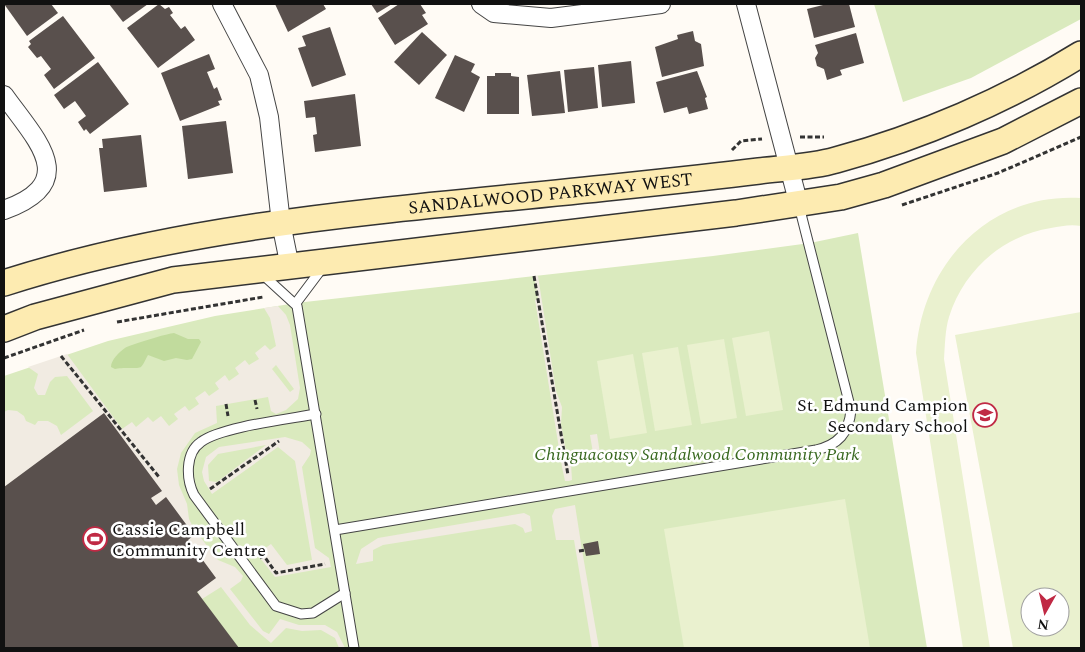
<svg xmlns="http://www.w3.org/2000/svg" width="1085" height="652" viewBox="0 0 1085 652" font-family="Spectral,serif">
<style>
.green{fill:#daeabe}
.forest{fill:#c1db9d}
.pitch{fill:#eaf1cf;fill-rule:evenodd}
.plaza{fill:#f1ebe2;fill-rule:evenodd}
.building{fill:#59504d}
.lines{fill:none;stroke-linecap:round;stroke-linejoin:round}
.service-casing{stroke:#444;stroke-width:11}
.minor-casing{stroke:#444;stroke-width:20}
.secondary-casing{stroke:#333;stroke-width:28}
.path{stroke:#333;stroke-width:3;stroke-dasharray:5 2.5;stroke-linecap:butt}
.service{stroke:#fff;stroke-width:9}
.minor{stroke:#fff;stroke-width:18}
.secondary{stroke:#fdebb1;stroke-width:25}
.labels{text-anchor:middle;stroke-width:5;stroke-linejoin:round;paint-order:stroke}
.street-label{font-size:18px;fill:#111;stroke:#fff}
.poi-label{font-size:18px;fill:#111;stroke:#fff;text-anchor:end}
.park-label{font-size:18px;font-style:italic;fill:#396920;stroke:#fff}
</style>
<rect width="100%" height="100%" fill="#fffbf5"/>
<g class="green">
<polygon points="874,4 1081,4 1081,19 971,78 903,102"/>
<polygon points="858,233 927,648 4,648 4,376 108,341 215,316 296,303 713,256 810,243"/>
</g>
<path class="forest" d="M174,333L188,339H199L201,342L192,359L187,360L176,358L164,361L148,355C146,358 144,364 141,367C139,369 121,367 115,369L111,367C111,360 119,352 125,348C129,345 169,333 174,333Z"/>
<g class="pitch">
<path d="M1081,198V226C1071,224 1061,226 1051,228C1002,236 964,270 949,317C945,330 945,346 944,359L990,648H963L916,353C922,264 989,192 1081,198Z"/>
<path d="M1081,312V648H1013L955,335ZM1030,597H1060V627H1030Z"/>
<polygon points="769,331 783,410 746,416 732,338"/>
<polygon points="724,339 737,418 701,424 687,345"/>
<polygon points="678,347 692,425 655,431 642,353"/>
<polygon points="633,354 647,433 610,439 597,361"/>
<polygon points="845,499 870,648 684,648 664,529"/>
</g>
<g class="plaza">
<polygon points="534,276 538,276 556,391 562,407 561,424 566,451 575,456 593,453 590,435 597,434 601,460 571,464 572,480 569,481 565,481 562,467 535,300 538,299"/>
<path d="M278,306L286,315L290,325L300,388L298,399L286,410L276,414L271,411L268,397L216,406L217,423L195,433L181,453L177,469L179,485L187,504L189,519L194,529L218,560L235,567L243,576L241,581L230,589L263,631L269,634L280,619L299,625H325L337,632L345,648H339L335,638L321,630L302,631L286,628L271,643L250,625L221,587L202,599L101,431L4,504V412L8,410L17,411L24,416L26,421L35,425L38,421H48L57,426L61,435L93,411L67,376L55,377L50,382L45,395H38L34,388L38,374L28,367L67,354L122,429L132,422L136,427L148,417L153,422L161,416L169,426L178,419L174,414L185,406L189,411L199,404L195,398L205,391L209,396L219,389L215,383L225,375L229,381L239,374L235,368L245,360L249,365L259,359L255,353L265,345L270,350L276,346L270,318L264,308ZM276,365L294,389L290,392L272,369Z"/>
<path d="M285,437L302,442L311,450L310,455L302,467L315,548L329,558L331,567L275,577L257,554L271,544L287,565L312,560L295,461L278,447L212,494L204,481L202,472L206,457L219,447ZM266,445L217,482L209,481L208,465L218,454Z"/>
<polygon points="575,505 582,550 599,648 592,648 574,540 556,540 552,516 555,509"/>
<polygon points="524,513 530,516 532,531 525,533 523,528 515,524 383,545 373,550 373,561 356,564 361,549 378,538"/>
</g>
<g class="building">
<polygon points="4,4 51,4 58,13 27,36"/>
<polygon points="109,4 148,4 123,22"/>
<polygon points="159,4 165,9 169,7 173,13 170,15 181,29 185,26 195,40 158,68 127,28"/>
<polygon points="275,4 323,4 326,9 288,32"/>
<polygon points="371,4 392,4 377,13"/>
<polygon points="399,4 420,4 426,13 422,15 428,24 395,45 378,18"/>
<polygon points="827,4 849,4 855,27 814,38 807,9"/>
<polygon points="63,16 95,58 54,89 44,75 51,69 41,56 37,58 28,47 31,44 29,41"/>
<polygon points="330,27 346,75 312,87 298,48 306,46 302,36"/>
<polygon points="693,31 695,41 701,44 704,66 662,77 655,47 678,39 677,35"/>
<polygon points="422,32 447,55 419,85 394,62"/>
<polygon points="856,33 864,63 840,70 842,75 827,80 824,69 817,66 815,58 818,53 815,45"/>
<polygon points="209,54 215,69 207,72 214,89 217,87 222,100 218,101 220,105 180,121 161,73"/>
<polygon points="455,55 475,64 471,72 480,77 464,112 435,98"/>
<polygon points="631,61 635,103 602,107 598,65"/>
<polygon points="98,62 129,104 90,134 86,129 84,131 78,122 86,116 75,101 64,109 54,95"/>
<polygon points="594,67 598,108 568,112 564,70"/>
<polygon points="560,71 565,113 532,116 527,75"/>
<polygon points="697,71 707,97 705,98 708,109 689,114 687,107 664,113 656,82"/>
<polygon points="495,73 511,73 511,76 519,77 519,114 487,114 487,76 495,76"/>
<polygon points="355,94 361,146 315,152 313,135 317,134 315,117 306,118 304,101"/>
<polygon points="226,121 233,173 188,179 182,126"/>
<polygon points="141,135 147,187 104,192 99,148 103,148 102,139"/>
<polygon points="104,413 162,491 151,498 156,505 166,497 194,535 188,540 216,578 197,592 239,648 4,648 4,487"/>
<polygon points="598,541 600,554 586,556 583,544"/>
</g>
<g class="lines">
<g class="service-casing">
<g id="service">
<polyline points="262,274 297,306 354,648"/>
<polyline points="296,303 323,267"/>
<path d="M316,414C289,419 220,427 201,442C185,453 186,479 194,495L276,606L301,614L313,613L345,593"/>
<path d="M335,530L816,450C838,445 849,433 851,410L799,206"/>
</g>
</g>
<g class="minor-casing">
<g id="minor">
<polyline points="222,4 259,75 269,117 281,223 290,267"/>
<polyline points="481,4 494,13 551,18 661,4"/>
<polyline points="746,4 799,205"/>
<path d="M4,95C36,140 82,182 4,210"/>
</g>
</g>
<g class="secondary-casing">
<g id="secondary">
<path id="s1" d="M4,283C200,220 411,209 615,187C663,182 711,177 759,171C784,168 812,167 836,160C921,137 1007,100 1081,54"/>
<polyline points="4,329 35,317 173,280 736,213 841,197 884,185 1003,141 1081,101"/>
</g>
</g>
<g class="path">
<polyline points="800,137 824,137"/>
<polyline points="732,150 741,141 762,139"/>
<polyline points="902,205 998,173 1081,137"/>
<polyline points="534,276 568,475"/>
<polyline points="117,322 263,297"/>
<polyline points="61,356 159,477"/>
<polyline points="4,358 84,330"/>
<polyline points="255,400 257,409"/>
<polyline points="226,404 228,416"/>
<polyline points="565,460 600,456"/>
<polyline points="210,489 279,441"/>
<polyline points="579,551 585,550"/>
<polyline points="260,558 264,556 276,573 325,564"/>
</g>
<use href="#service" class="service"/>
<use href="#minor" class="minor"/>
<use href="#secondary" class="secondary"/>
</g>
<defs>
<g id="school-ring" transform="scale(1.25)"><circle r="9.5" fill="#fff" stroke="#c02944" stroke-width="1.5"/><path d="M0-5L7-2L0 1L-7-2ZM-4 1L0 2.5L4 1V4Q0 6-4 4Z" fill="#c02944"/></g>
<g id="stadium-ring" transform="scale(1.25)"><circle r="9.5" fill="#fff" stroke="#c02944" stroke-width="1.5"/><path d="M0-5a6.5 5 0 1 0 0 10a6.5 5 0 1 0 0-10ZM-3.5-1.8h7v3.6h-7Z" fill="#c02944"/></g>
</defs>
<g fill-rule="evenodd">
<use href="#school-ring" x="985" y="415"/>
<use href="#stadium-ring" x="95" y="539"/>
</g>
<g class="labels">
<g class="street-label">
<text dy="6" stroke="none"><textPath href="#s1" startOffset="555">SANDALWOOD PARKWAY WEST</textPath></text>
</g>
<g class="poi-label">
<text x="968" y="411">St. Edmund Campion<tspan x="968" dy="21">Secondary School</tspan></text>
<text x="112" y="535" text-anchor="start">Cassie Campbell<tspan x="112" dy="21">Community Centre</tspan></text>
</g>
<g class="park-label">
<text x="697" y="460">Chinguacousy Sandalwood Community Park</text>
</g>
</g>
<rect width="1085" height="652" fill="none" stroke="#111111" stroke-width="10"/>
<g transform="translate(1045 612) rotate(188)"><circle r="24" fill="#ffffff" stroke="#a0a0a0"/>
<path d="M0-4L9 19L0 12L-9 19Z" fill="#c02944"/>
<text y="-8" font-size="14" font-weight="bold" text-anchor="middle" fill="#111111">N</text>
</g>
</svg>
